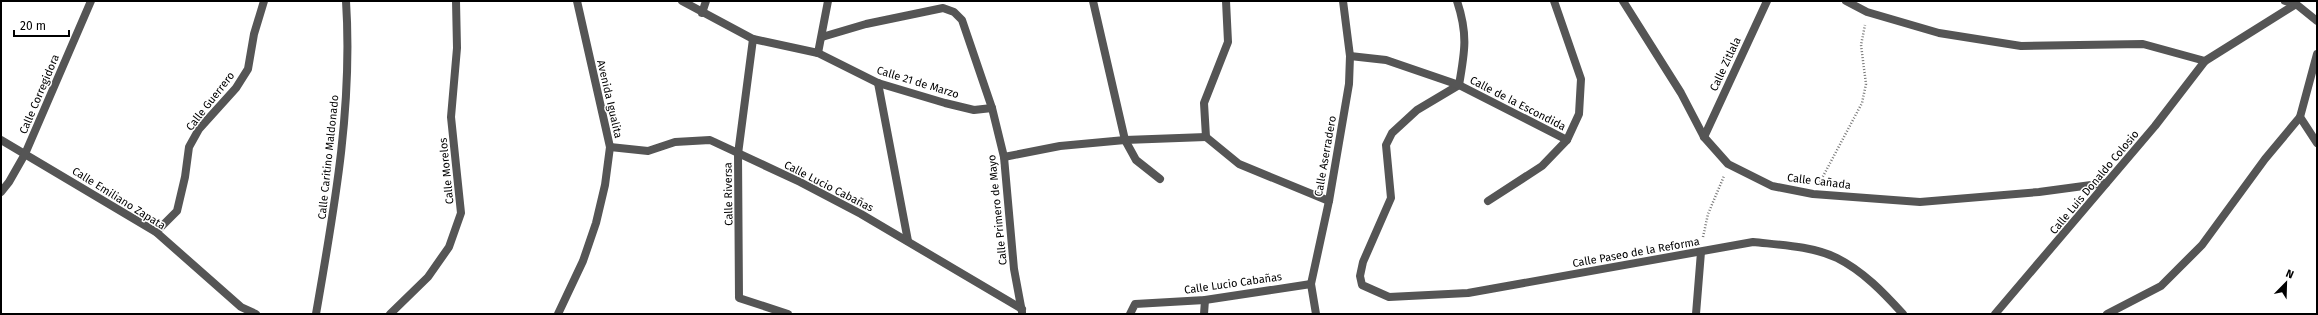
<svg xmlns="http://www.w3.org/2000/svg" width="2318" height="315" viewBox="0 0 2318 315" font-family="'Fira Sans',sans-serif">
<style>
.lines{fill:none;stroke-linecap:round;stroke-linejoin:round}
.path{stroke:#777;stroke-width:2.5;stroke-dasharray:1 2;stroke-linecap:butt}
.street{stroke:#555;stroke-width:8}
.labels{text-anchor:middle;stroke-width:3;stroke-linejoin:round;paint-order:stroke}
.street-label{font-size:11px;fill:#000;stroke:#fff}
</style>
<rect width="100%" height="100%" fill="#fff"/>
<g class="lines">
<g class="path">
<polyline points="1820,182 1862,103 1866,84 1861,45 1865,25"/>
<polyline points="1703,237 1708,214 1724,176"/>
</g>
<g class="street">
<polyline points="682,1 753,39 818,53 878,83 945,103 974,110 992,108"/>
<polyline points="1093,1 1125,140 1136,160 1160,179"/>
<polyline points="1226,1 1228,42 1204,103 1206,137 1239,164 1329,201"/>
<path d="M1457,1C1468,34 1465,51 1459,85L1417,110L1392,133L1386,145L1391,198L1363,262L1360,276L1362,285L1389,297L1468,293L1753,242C1781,245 1812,246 1837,258C1863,271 1884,293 1903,314"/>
<polyline points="1623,1 1681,93 1704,137 1728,164 1772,186 1813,194 1920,202 2039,192 2106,183"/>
<polyline points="1846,1 1867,12 1939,33 2021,46 2143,44 2205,61 2296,4"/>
<polyline points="2285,1 2296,4 2317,21"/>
<polyline points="702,13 706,1"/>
<polyline points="822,37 866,24 943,8 954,12 962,20 992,108 1004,157 1014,269 1022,312"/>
<polyline points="753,39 738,154 739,298 788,314"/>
<polyline points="818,53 828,1"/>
<polyline points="2317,54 2300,117 2317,143"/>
<polyline points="1350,56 1386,60 1459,85 1567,140"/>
<polyline points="878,83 908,241"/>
<polyline points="1704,137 1767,1"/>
<polyline points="1,140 156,232 241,307 256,314"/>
<polyline points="610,147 648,151 675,142 710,140 800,182 861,214 1022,309"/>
<polyline points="1004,157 1060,146 1125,140 1206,137"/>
<polyline points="1,192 9,182 25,154 91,1"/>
<polyline points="1488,201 1542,166 1567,140 1579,114 1581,79 1554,1"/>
<polyline points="156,232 177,211 185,177 189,147 199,129 236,88 248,69 254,34 264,1"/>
<path d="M316,314C334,210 353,107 346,1"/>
<polyline points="390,314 428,277 449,247 461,213 451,117 457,48 456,1"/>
<polyline points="558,314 583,261 596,223 605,185 610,147 577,1"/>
<polyline points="1130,314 1135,304 1205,300 1311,284"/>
<polyline points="1204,314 1205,300"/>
<polyline points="1316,314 1311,284 1329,201 1349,84 1350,56 1343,1"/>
<polyline points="1696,314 1701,252"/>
<polyline points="1995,314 2155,126 2205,61"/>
<polyline points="2107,314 2161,286 2202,245 2265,159 2300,117"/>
</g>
</g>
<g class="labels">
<g class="street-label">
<text transform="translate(1725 64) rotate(-65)" y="4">Calle Zitlala</text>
<text transform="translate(918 82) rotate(17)" y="4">Calle 21 de Marzo</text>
<text transform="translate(39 94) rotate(-67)" y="4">Calle Corregidora</text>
<text transform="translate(610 99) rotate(77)" y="4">Avenida Igualita</text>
<text transform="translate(210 101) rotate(-52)" y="4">Calle Guerrero</text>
<text transform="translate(1518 103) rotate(27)" y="4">Calle de la Escondida</text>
<text transform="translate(1325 156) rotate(-80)" y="4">Calle Aserradero</text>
<text transform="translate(328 157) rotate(-84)" y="4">Calle Caritino Maldonado</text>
<text transform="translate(446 171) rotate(-96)" y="4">Calle Morelos</text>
<text transform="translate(1819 181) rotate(7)" y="4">Calle Cañada</text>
<text transform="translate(2094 182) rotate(-50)" y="4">Calle Luis Donaldo Colosio</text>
<text transform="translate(829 186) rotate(27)" y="4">Calle Lucio Cabañas</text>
<text transform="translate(728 194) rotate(-91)" y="4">Calle Riversa</text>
<text transform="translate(119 198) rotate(32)" y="4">Calle Emiliano Zapata</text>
<text transform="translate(997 210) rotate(-96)" y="4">Calle Primero de Mayo</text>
<text transform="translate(1636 252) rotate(-10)" y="4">Calle Paseo de la Reforma</text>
<text transform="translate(1233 283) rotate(-8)" y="4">Calle Lucio Cabañas</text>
</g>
</g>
<rect width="2318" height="315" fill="none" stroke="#000000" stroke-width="4"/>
<g transform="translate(2286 283) rotate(23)" stroke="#ffffff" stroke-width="3" paint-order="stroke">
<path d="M0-3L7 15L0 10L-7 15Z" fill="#000000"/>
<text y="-6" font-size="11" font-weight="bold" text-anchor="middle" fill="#000000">N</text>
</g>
<path d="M14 30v6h55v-6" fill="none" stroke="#000000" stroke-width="2"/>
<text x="20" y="30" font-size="12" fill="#000000" stroke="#ffffff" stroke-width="3" paint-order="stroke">20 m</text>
</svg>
